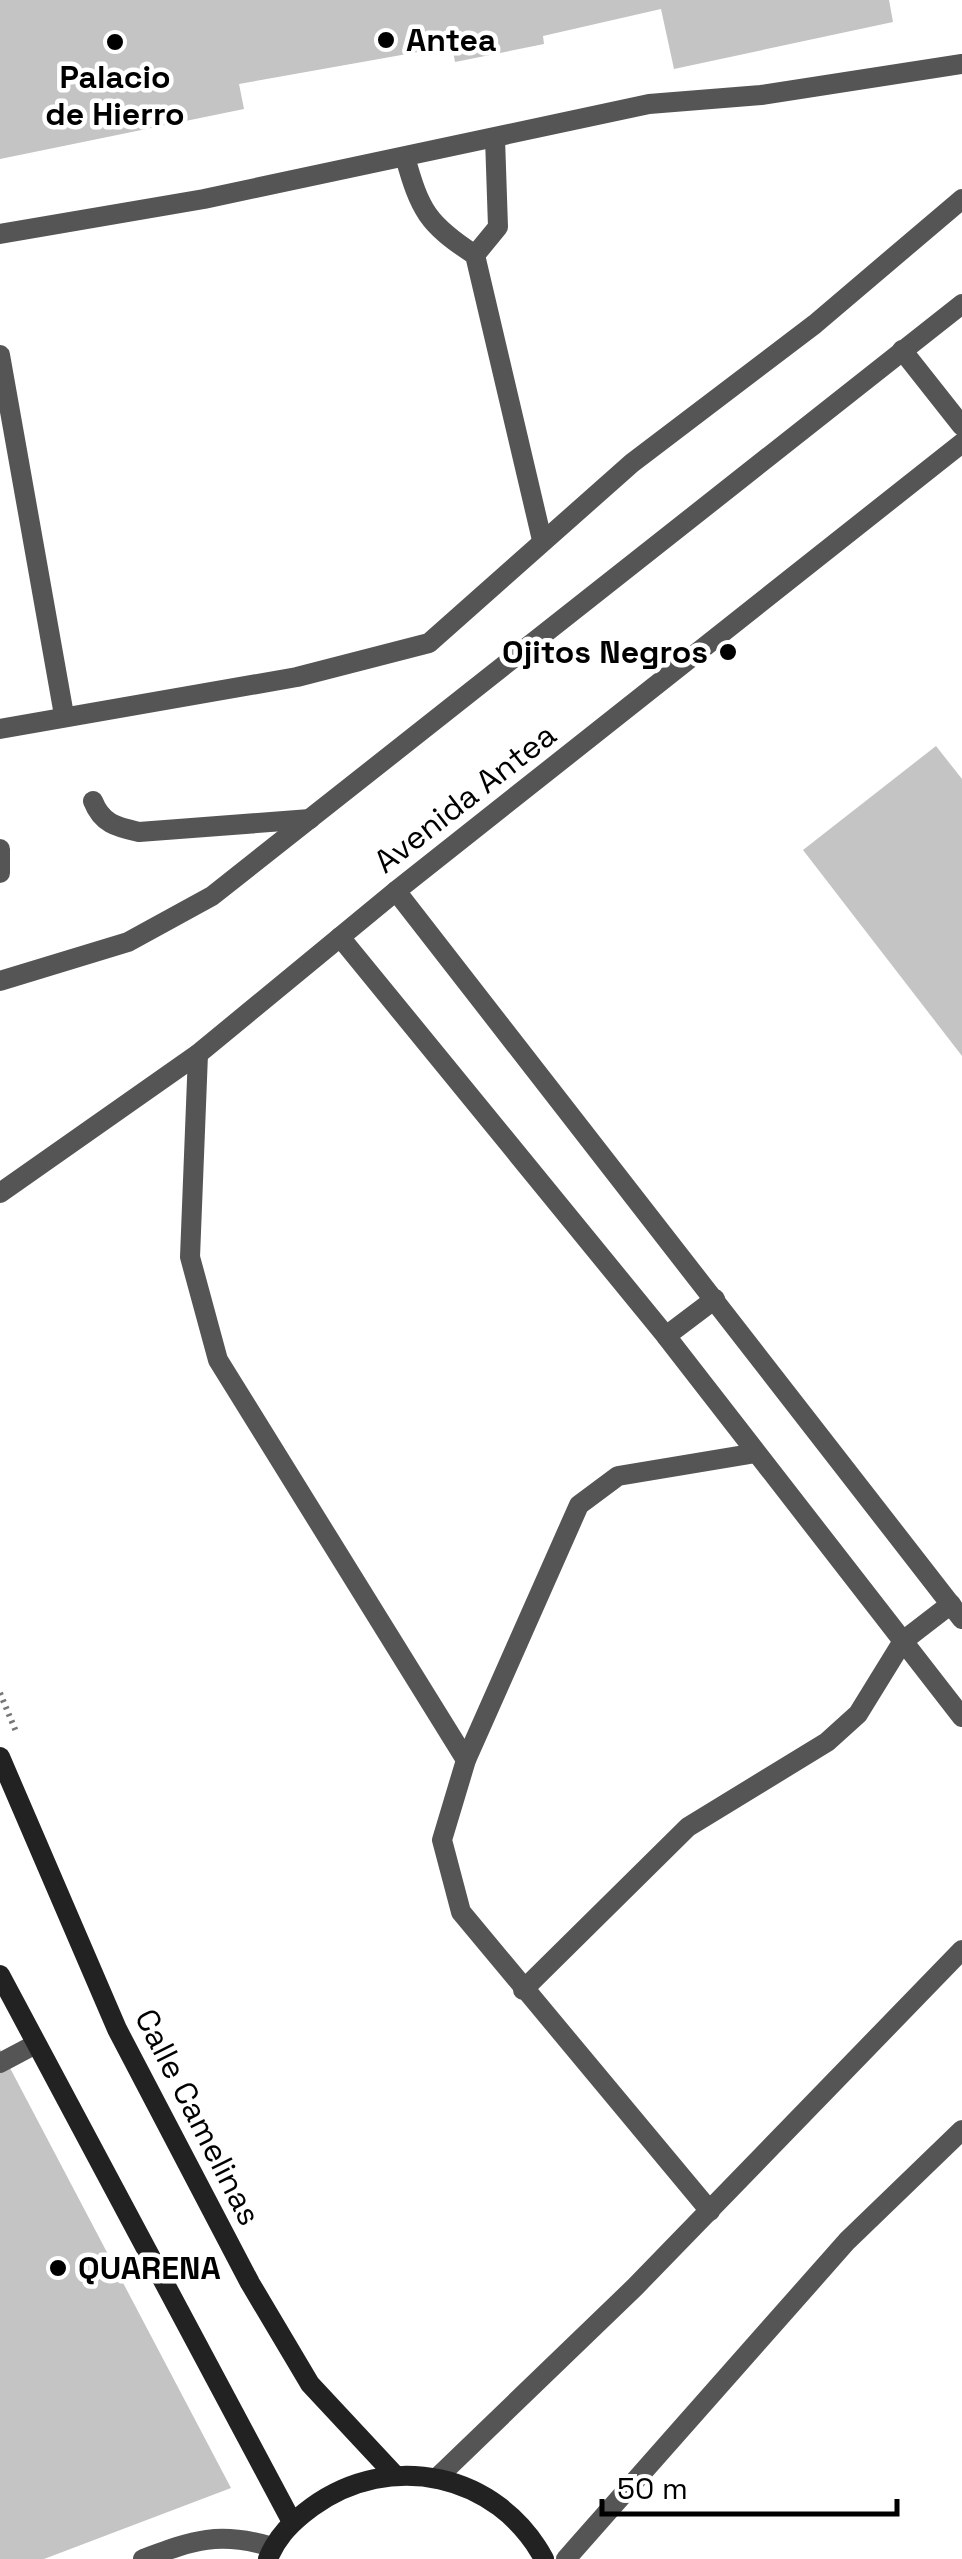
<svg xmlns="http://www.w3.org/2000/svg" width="962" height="2559" viewBox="0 0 962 2559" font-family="'Space Grotesk',sans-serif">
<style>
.building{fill:#c4c4c4}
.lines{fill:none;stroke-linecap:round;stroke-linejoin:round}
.path{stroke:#777;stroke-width:6;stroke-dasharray:2.5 5;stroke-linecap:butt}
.service{stroke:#555;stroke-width:20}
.minor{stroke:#555;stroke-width:20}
.secondary{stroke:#222;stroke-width:20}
.poi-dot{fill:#000;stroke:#fff;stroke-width:4}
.labels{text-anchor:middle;stroke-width:9;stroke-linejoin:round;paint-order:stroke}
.poi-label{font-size:32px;font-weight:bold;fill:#000;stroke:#fff;text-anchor:start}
.street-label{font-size:32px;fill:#000;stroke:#fff}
</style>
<rect width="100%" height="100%" fill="#fff"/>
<g class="building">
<polygon points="0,0 889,0 893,22 674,69 661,9 543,36 544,44 455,62 452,46 239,84 244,109 0,159"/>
<polygon points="936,746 962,779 962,1056 803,850"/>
<polygon points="0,2049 231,2488 44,2559 0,2559"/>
</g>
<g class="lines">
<polyline class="path" points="0,1693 17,1734"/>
<g class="service">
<path d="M405,157C420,210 427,224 475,255L542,540"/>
<polyline points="0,234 204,199 649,104 761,95 962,64"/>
<polyline points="475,255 498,227 495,138"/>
<polyline points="0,355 64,715"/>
<polyline points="0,729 297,677 429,643 632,463 815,324 962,199"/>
<path d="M93,801C102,824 117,827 139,832L310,819"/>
<polyline points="0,849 0,873"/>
<polyline points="198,1054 190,1257 218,1360 466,1760"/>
<polyline points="523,1990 688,1827 827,1742 858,1714 903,1641 951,1604"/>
<polyline points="0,2063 34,2045"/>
<polyline points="710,2211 461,1912 442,1840 466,1760 579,1505 618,1476 756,1453"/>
</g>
<g class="minor">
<polyline points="902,350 962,426"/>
<polyline points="396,891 962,1619"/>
<polyline points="340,937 666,1336 962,1717"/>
<polyline points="0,981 128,942 212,896 962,304"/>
<polyline points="0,1193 198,1054 396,891 962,443"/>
<polyline points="666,1336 715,1299"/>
<polyline points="439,2476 635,2287 962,1950"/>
<path d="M143,2559C194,2540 219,2531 273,2547"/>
<polyline points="566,2559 847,2241 962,2130"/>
</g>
<g class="secondary">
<polyline points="0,1757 117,2029 250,2283 310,2384 393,2473"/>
<polyline points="0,1975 292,2522"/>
<path d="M268,2559C277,2536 293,2521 312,2507C390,2450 498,2473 544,2559"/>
</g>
</g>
<g class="poi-dot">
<circle cx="386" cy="40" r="10"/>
<circle cx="115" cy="42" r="10"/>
<circle cx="728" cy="652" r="10"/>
<circle cx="58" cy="2268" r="10"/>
</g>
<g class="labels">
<g class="poi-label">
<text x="406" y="51">Antea</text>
<text x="115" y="88" text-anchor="middle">Palacio<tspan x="115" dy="37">de Hierro</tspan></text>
<text x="708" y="663" text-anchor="end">Ojitos Negros</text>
<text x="78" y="2279">QUARENA</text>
</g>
<g class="street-label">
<text transform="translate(465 798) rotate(-38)" y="11">Avenida Antea</text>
<text transform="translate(198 2117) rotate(63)" y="11">Calle Camelinas</text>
</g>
</g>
<path d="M602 2499v15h295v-15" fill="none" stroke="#000000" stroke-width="5"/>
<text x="617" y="2499" font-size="30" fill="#000000" stroke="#ffffff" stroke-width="8" paint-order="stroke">50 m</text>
</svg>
